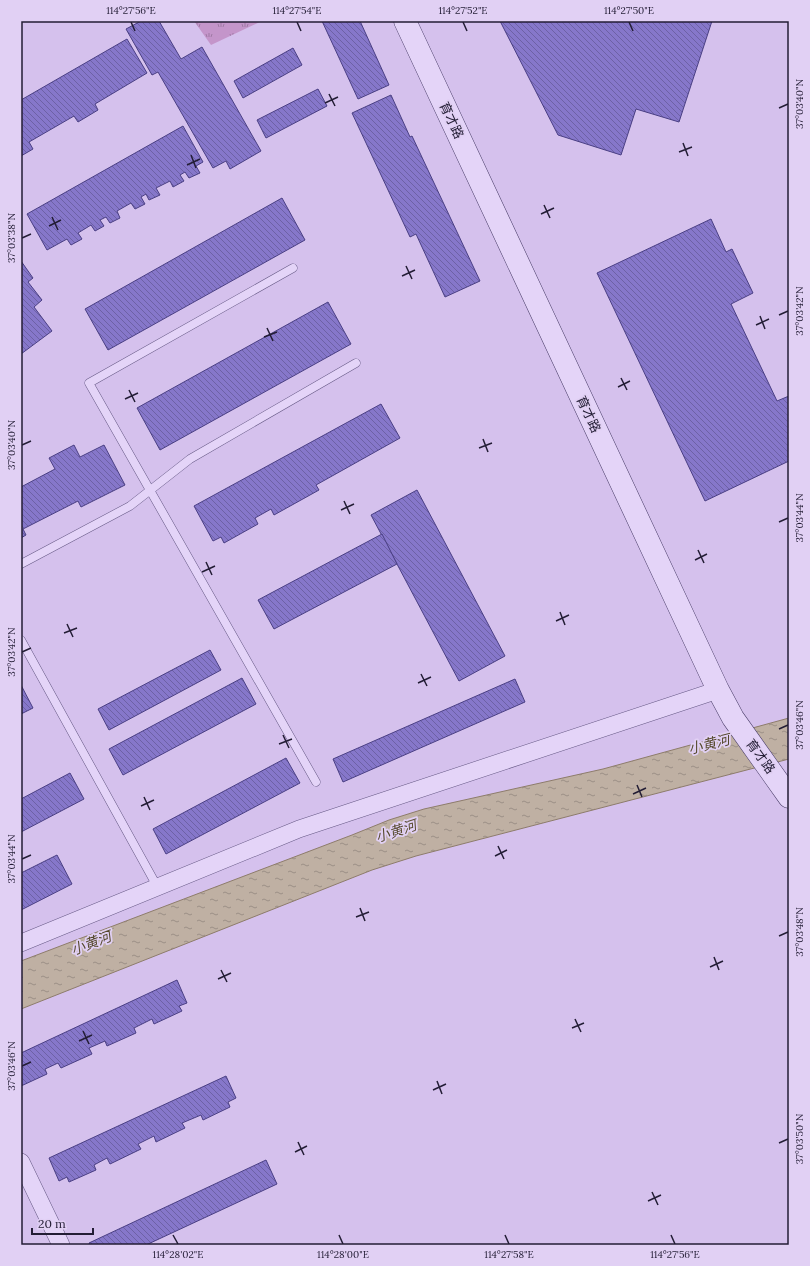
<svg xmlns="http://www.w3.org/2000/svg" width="810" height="1266" viewBox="0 0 810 1266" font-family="Lora,'Noto Sans SC',serif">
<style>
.park{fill:url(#park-tufts)}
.water{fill:url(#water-ripples);stroke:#8d7c6b}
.building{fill:url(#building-back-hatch);stroke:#4a3f84}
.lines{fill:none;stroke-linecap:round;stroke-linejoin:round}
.lane-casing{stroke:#665985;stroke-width:9}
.street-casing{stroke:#665985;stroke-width:18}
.secondary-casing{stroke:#483c67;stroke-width:23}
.lane{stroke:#e4d4f8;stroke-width:8}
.street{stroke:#e4d4f8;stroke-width:17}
.secondary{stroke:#e4d4f8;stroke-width:22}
.ticks{fill:none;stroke:#231d35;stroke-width:1.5}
.labels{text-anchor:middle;stroke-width:3.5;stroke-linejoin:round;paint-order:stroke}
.street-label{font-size:13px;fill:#231d35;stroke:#e1d0f4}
.water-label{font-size:14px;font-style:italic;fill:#55492c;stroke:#e1d0f4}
.neatline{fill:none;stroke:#231d35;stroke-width:1.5}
.ticks-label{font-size:10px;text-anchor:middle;fill:#231d35}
</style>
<defs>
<pattern id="park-tufts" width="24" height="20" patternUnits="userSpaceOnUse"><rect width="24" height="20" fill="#c495ca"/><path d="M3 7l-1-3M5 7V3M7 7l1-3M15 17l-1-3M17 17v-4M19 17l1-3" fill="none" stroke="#9f79a5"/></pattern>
<pattern id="water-ripples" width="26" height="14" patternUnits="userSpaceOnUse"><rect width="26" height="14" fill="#bfb0a3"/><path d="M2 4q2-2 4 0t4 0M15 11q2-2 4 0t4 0" fill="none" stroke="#9b8f86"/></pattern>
<pattern id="building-back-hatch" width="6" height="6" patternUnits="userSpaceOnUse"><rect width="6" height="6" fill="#8677ca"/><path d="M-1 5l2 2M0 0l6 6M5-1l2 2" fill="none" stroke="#6d61a5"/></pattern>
</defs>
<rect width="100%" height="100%" fill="#d5c1ed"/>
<polygon class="park" points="194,21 262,21 211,45"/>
<polygon class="water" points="789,718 789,759 416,856 372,870 21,1009 21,961 352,835 389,820 424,809 603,769"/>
<g class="building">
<polygon points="141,21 159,21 181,59 202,47 261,151 230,169 226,161 213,168 158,72 152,75 126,29"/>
<polygon points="322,21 360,21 389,85 358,99"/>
<polygon points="500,21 712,21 679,122 636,109 621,155 558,135"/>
<polygon points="127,39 147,73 95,104 98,110 78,122 74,116 29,142 33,149 21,156 21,100"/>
<polygon points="293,48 302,65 243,98 234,81"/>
<polygon points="318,89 327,106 266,138 257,120"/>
<polygon points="391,95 410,137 412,136 480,281 445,297 416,234 410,237 352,113"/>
<polygon points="183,126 203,162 196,166 200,173 189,178 185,172 180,175 184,181 173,187 170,181 156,188 160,195 149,200 146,194 141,197 145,204 135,209 131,203 117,211 120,218 110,223 106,217 100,220 104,226 95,231 91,225 78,233 82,239 71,245 67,239 47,250 27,214"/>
<polygon points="282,198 305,240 108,350 85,309"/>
<polygon points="711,219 726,252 732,249 753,293 731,304 777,401 789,396 789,461 705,501 597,273"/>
<polygon points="21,261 33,278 28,282 42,300 34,307 52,331 21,354"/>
<polygon points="328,302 351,344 160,450 137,408"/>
<polygon points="381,404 400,438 316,485 319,490 274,515 271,509 255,518 258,524 224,543 221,537 213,541 194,506"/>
<polygon points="74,445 80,457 104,445 125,485 81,507 78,501 23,529 26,535 21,538 21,487 55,469 49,458"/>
<polygon points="417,490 505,656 459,681 371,515"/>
<polygon points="382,534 397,564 274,629 258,600"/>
<polygon points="210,650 221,670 109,730 98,709"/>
<polygon points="242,678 256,704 123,775 109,749"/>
<polygon points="515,679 525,702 343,782 333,759"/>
<polygon points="21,685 33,708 21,714"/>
<polygon points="286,758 300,783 166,854 153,829"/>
<polygon points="70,773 84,799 21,832 21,799"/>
<polygon points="57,855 72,884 21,910 21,873"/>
<polygon points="177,980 187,1003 179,1006 182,1011 154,1024 152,1019 134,1028 136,1033 107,1046 105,1041 89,1048 92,1054 61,1068 58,1063 45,1069 47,1074 21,1086 21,1053"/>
<polygon points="226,1076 236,1098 228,1102 230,1107 203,1120 201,1115 182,1123 185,1128 156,1142 154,1136 138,1144 141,1149 110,1164 107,1158 94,1165 96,1170 69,1182 67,1177 59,1181 49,1158"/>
<polygon points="266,1160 277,1184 146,1245 90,1245 89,1243"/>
</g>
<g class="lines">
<g class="lane-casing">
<g id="lane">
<polyline points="293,268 89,383 316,782"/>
<polyline points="21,564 130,506 190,459 356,363"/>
<polyline points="21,640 158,888"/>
</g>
</g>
<g class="street-casing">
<g id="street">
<polyline points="21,943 299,829 718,690"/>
<polyline points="21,1162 61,1245"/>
</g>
</g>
<g class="secondary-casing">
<polyline id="secondary" points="405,21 718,690 733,718 789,797"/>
</g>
<use href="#lane" class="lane"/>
<use href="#street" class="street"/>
<use href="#secondary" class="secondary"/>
</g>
<path class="ticks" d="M131,22L135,31M297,22L301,31M463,22L467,31M629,22L633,31M329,94L335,106M325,103L338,97M779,108L788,104M683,143L688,156M679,152L692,147M191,155L196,168M187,165L200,159M544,205L550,218M541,214L554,208M52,217L58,230M49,226L61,220M22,238L31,234M406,266L412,279M402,276L415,270M779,315L788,311M760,316L765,329M756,325L769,319M267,328L273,341M264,337L277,332M621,378L627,390M618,387L630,381M129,390L135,402M125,399L138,393M483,439L488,452M22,445L31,441M479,448L492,443M344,501L350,514M341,510L354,504M779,522L788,518M698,550L704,563M695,560L707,554M206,562L212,575M202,572L215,566M560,612L565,625M556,621L569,615M67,624L73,637M64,633L77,628M22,652L31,648M421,674L427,686M418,683L431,677M779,729L788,725M283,735L289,748M279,744L292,739M637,785L642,797M633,794L646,788M144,797L150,810M141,806L154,800M498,846L504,859M495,856L507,850M22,859L31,855M360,908L365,921M356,917L369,912M779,936L788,932M714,957L719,970M710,967L723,961M221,970L227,982M218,979L231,973M575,1019L581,1032M572,1028L584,1023M83,1031L89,1044M79,1041L92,1035M22,1066L31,1062M437,1081L442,1094M433,1090L446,1084M298,1142L304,1155M779,1143L788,1139M295,1152L307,1146M652,1192L658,1205M648,1201L661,1195M173,1235L178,1244M339,1235L343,1244M505,1235L509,1244M671,1235L675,1244"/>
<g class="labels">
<g class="street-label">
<text transform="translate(452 120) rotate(65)" y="5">育才路</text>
<text transform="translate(589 414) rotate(65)" y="5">育才路</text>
<text transform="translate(761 756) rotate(54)" y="5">育才路</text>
</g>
<g class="water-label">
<text transform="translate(709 744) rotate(-14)" y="5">小黄河</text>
<text transform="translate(396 831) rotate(-18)" y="5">小黄河</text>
<text transform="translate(91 943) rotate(-21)" y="5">小黄河</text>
</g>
</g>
<rect width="810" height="1266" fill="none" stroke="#e1d0f4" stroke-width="44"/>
<path d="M32 1228v6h61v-6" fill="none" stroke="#231d35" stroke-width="2"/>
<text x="38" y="1228" font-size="12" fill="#231d35" stroke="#e1d0f4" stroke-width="3" paint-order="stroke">20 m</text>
<rect x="22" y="22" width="766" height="1222" class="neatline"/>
<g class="ticks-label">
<text x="131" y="14">114°27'56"E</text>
<text x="297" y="14">114°27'54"E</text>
<text x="463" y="14">114°27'52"E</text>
<text x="629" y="14">114°27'50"E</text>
<text transform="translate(799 104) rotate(-90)" y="4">37°03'40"N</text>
<text transform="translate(11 238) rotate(-90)" y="4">37°03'38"N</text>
<text transform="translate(799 311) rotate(-90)" y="4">37°03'42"N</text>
<text transform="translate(11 445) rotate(-90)" y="4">37°03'40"N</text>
<text transform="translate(799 518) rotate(-90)" y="4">37°03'44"N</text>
<text transform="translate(11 652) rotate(-90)" y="4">37°03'42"N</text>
<text transform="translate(799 725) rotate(-90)" y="4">37°03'46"N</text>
<text transform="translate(11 859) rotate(-90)" y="4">37°03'44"N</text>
<text transform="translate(799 932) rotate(-90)" y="4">37°03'48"N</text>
<text transform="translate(11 1066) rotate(-90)" y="4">37°03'46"N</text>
<text transform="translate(799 1139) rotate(-90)" y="4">37°03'50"N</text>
<text x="178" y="1258">114°28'02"E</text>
<text x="343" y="1258">114°28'00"E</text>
<text x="509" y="1258">114°27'58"E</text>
<text x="675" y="1258">114°27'56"E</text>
</g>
</svg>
